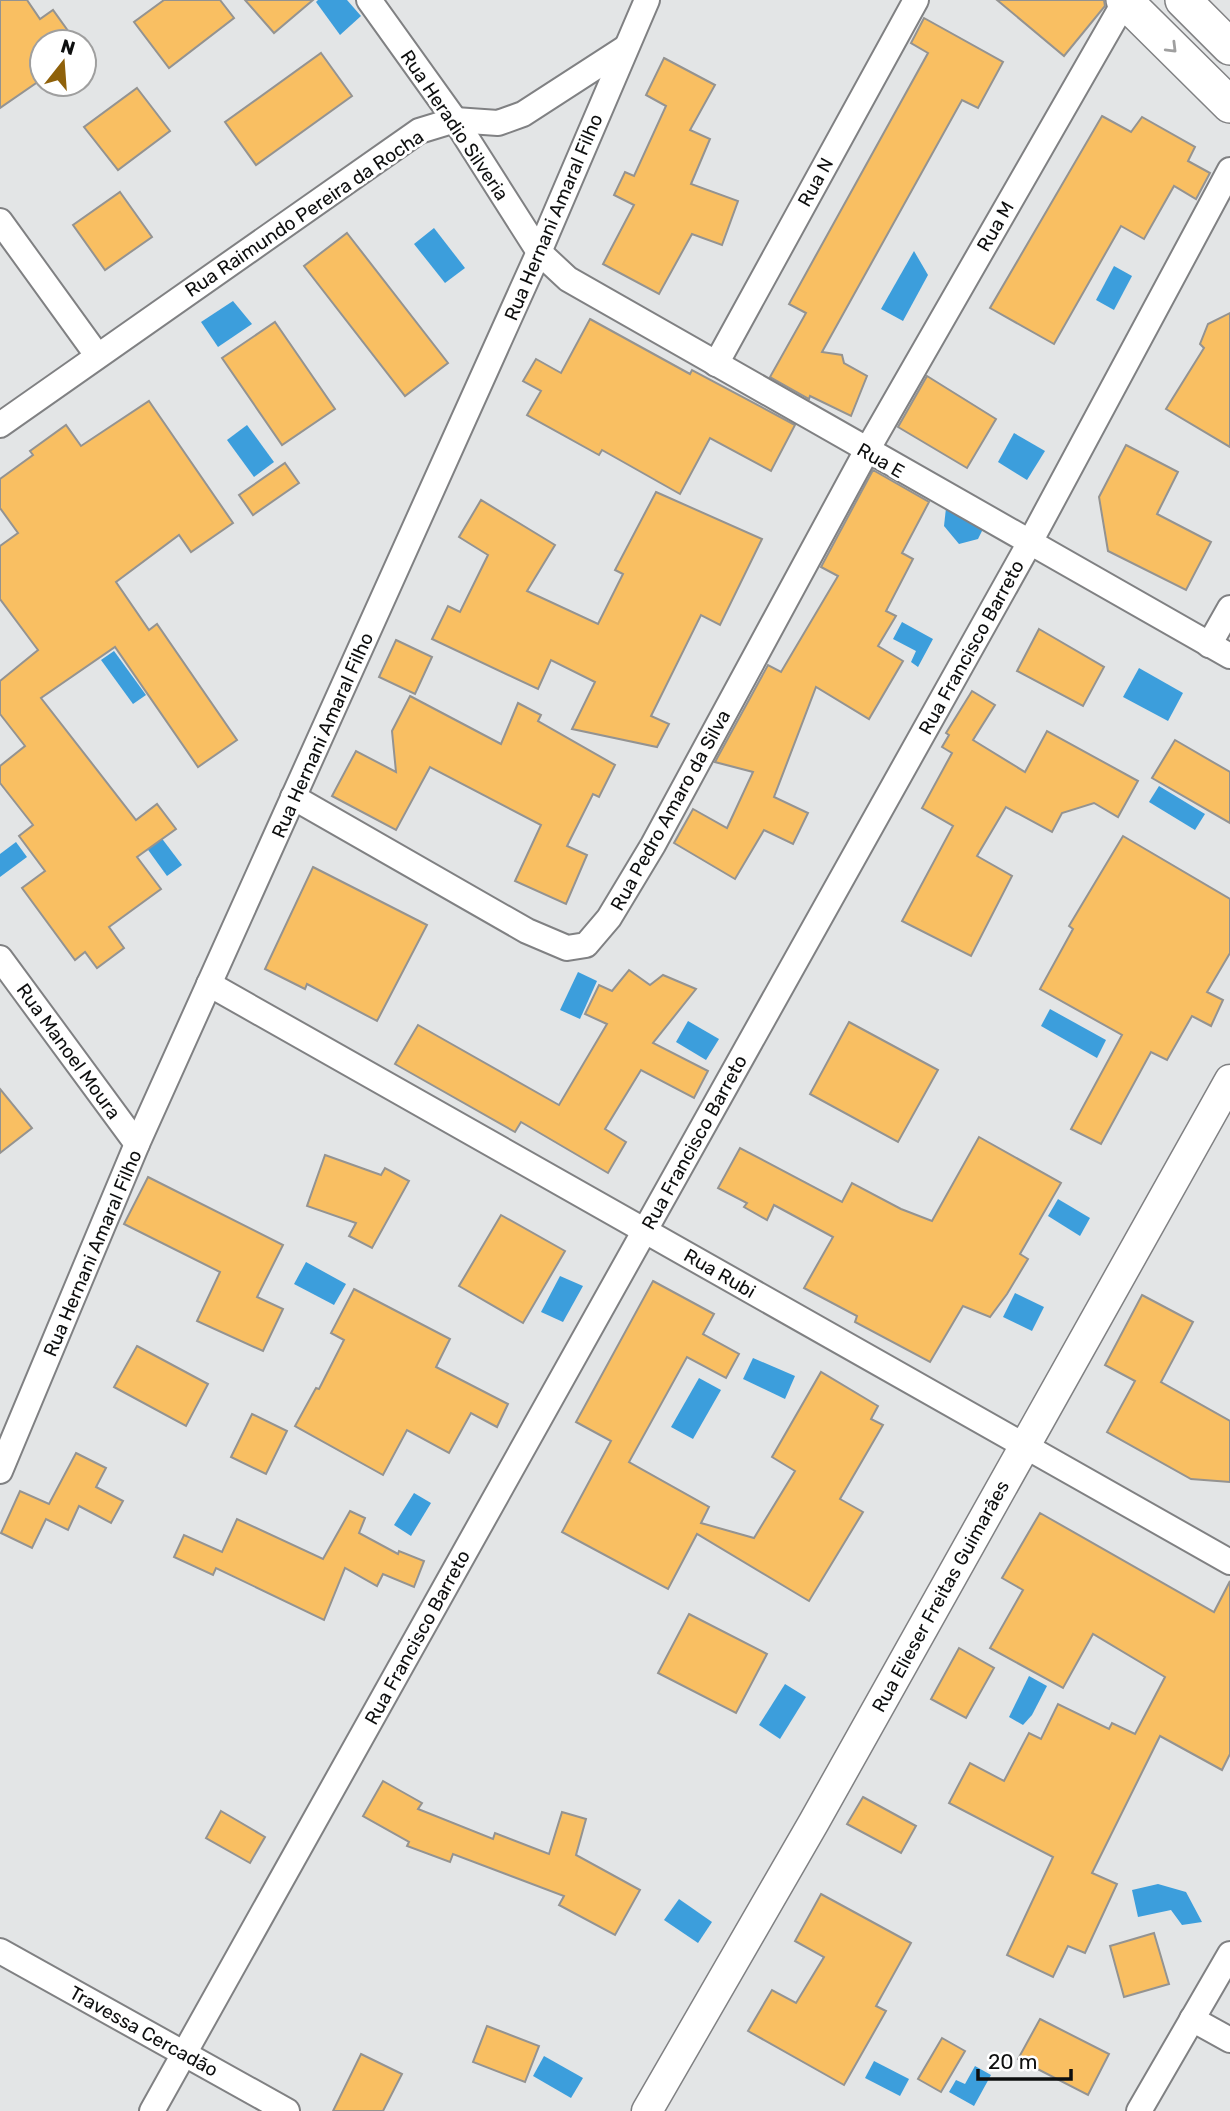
<svg xmlns="http://www.w3.org/2000/svg" width="1230" height="2111" viewBox="0 0 1230 2111" font-family="Rubik,sans-serif">
<style>
.water{fill:#3c9edc}
.building{fill:#f9bf62;stroke:#949391;stroke-width:2}
.lines{fill:none;stroke-linecap:round;stroke-linejoin:round}
.minor-casing{stroke:#808183;stroke-width:28}
.tertiary-casing{stroke:#808183;stroke-width:33}
.secondary-casing{stroke:#808183;stroke-width:38}
.minor{stroke:#fff;stroke-width:24}
.tertiary{stroke:#fff;stroke-width:30}
.secondary{stroke:#fff;stroke-width:35}
.oneway{stroke:#9f9f9f}
.labels{text-anchor:middle;stroke-width:6;stroke-linejoin:round;paint-order:stroke}
.street-label{font-size:19px;fill:#0e0f0f;stroke:#fff}
</style>
<rect width="100%" height="100%" fill="#e3e5e6"/>
<g class="water">
<polygon points="318,0 347,0 361,16 340,35 316,2"/>
<polygon points="434,228 465,268 445,283 414,244"/>
<polygon points="914,251 928,275 903,321 881,309"/>
<polygon points="1114,266 1132,276 1114,310 1096,300"/>
<polygon points="233,301 252,324 218,347 201,322"/>
<polygon points="247,425 274,462 254,477 227,440"/>
<polygon points="1014,433 1045,451 1027,480 998,462"/>
<polygon points="946,508 985,525 978,539 959,544 944,526"/>
<polygon points="902,622 933,639 918,667 911,662 916,651 893,639"/>
<polygon points="114,651 146,695 133,704 101,660"/>
<polygon points="1139,668 1183,693 1168,721 1123,697"/>
<polygon points="1159,786 1205,814 1195,830 1149,802"/>
<polygon points="160,836 182,865 167,876 146,847"/>
<polygon points="16,842 27,857 0,877 0,854"/>
<polygon points="578,972 597,981 580,1019 560,1010"/>
<polygon points="1050,1009 1106,1040 1097,1058 1041,1026"/>
<polygon points="688,1021 719,1039 706,1060 676,1042"/>
<polygon points="1058,1199 1090,1218 1080,1236 1048,1216"/>
<polygon points="306,1262 346,1284 334,1305 294,1284"/>
<polygon points="560,1276 583,1286 563,1322 541,1312"/>
<polygon points="1015,1293 1044,1307 1032,1331 1003,1317"/>
<polygon points="753,1358 795,1376 785,1399 743,1379"/>
<polygon points="699,1378 721,1390 693,1439 671,1427"/>
<polygon points="414,1493 431,1503 411,1536 394,1525"/>
<polygon points="1029,1676 1047,1686 1032,1715 1023,1725 1009,1717"/>
<polygon points="785,1684 806,1697 780,1739 759,1725"/>
<polygon points="1158,1884 1186,1892 1202,1922 1182,1925 1171,1910 1138,1917 1132,1890"/>
<polygon points="679,1899 712,1922 698,1943 664,1920"/>
<polygon points="544,2056 583,2078 571,2098 533,2076"/>
<polygon points="874,2061 909,2079 900,2096 865,2078"/>
<polygon points="975,2066 991,2075 974,2106 949,2092 956,2080 965,2084"/>
</g>
<g class="building">
<polygon points="0,0 27,0 40,19 53,10 76,42 42,42 42,79 0,108"/>
<polygon points="164,0 220,0 234,18 169,68 134,22"/>
<polygon points="245,0 313,0 274,33"/>
<polygon points="997,0 1104,0 1105,6 1064,56"/>
<polygon points="924,18 1003,62 978,108 962,100 822,352 842,355 844,363 867,376 851,416 810,396 809,399 770,377 806,313 789,304 928,53 911,43"/>
<polygon points="321,53 352,96 256,165 225,122"/>
<polygon points="664,58 715,85 690,130 710,139 691,184 738,201 722,245 692,234 659,294 603,264 634,205 614,195 625,172 634,176 666,106 646,95"/>
<polygon points="137,88 170,131 118,170 84,127"/>
<polygon points="1102,116 1131,132 1142,117 1195,147 1188,161 1210,173 1196,199 1174,186 1144,239 1121,226 1054,344 990,308"/>
<polygon points="120,192 152,237 105,270 73,225"/>
<polygon points="347,233 448,363 405,396 304,266"/>
<polygon points="1230,313 1230,447 1166,409 1204,348 1200,344 1208,324"/>
<polygon points="590,319 690,374 692,370 795,425 771,471 710,438 680,494 602,450 599,455 527,415 541,391 523,381 536,359 561,373"/>
<polygon points="275,322 335,409 282,445 222,358"/>
<polygon points="927,376 996,419 967,468 898,427"/>
<polygon points="149,401 233,523 191,552 179,535 116,582 149,630 157,624 237,740 198,767 115,647 41,698 136,820 157,804 176,829 137,857 161,889 109,927 124,948 97,968 85,952 75,960 22,888 45,871 19,836 33,825 0,783 0,766 25,746 0,714 0,681 38,650 0,599 0,546 18,533 0,508 0,479 33,455 30,451 66,425 81,446"/>
<polygon points="1126,445 1178,472 1157,514 1211,542 1186,590 1108,551 1099,497"/>
<polygon points="285,463 299,483 253,515 239,495"/>
<polygon points="873,470 929,502 902,553 913,559 886,611 896,616 878,646 903,661 869,719 816,687 774,797 808,813 793,844 764,830 735,879 674,843 693,809 727,828 753,772 715,762 768,665 781,672 838,576 821,567"/>
<polygon points="656,492 762,539 720,625 701,615 651,716 669,724 657,747 572,729 595,682 551,660 538,689 432,639 448,606 460,612 488,555 459,537 481,500 555,545 527,591 598,624 623,574 615,570"/>
<polygon points="1039,629 1104,667 1083,706 1017,671"/>
<polygon points="396,640 432,657 415,694 379,677"/>
<polygon points="972,691 995,705 973,740 1025,772 1047,731 1138,781 1118,817 1094,803 1062,813 1052,832 1006,807 977,856 1012,876 971,956 902,921 953,826 922,808 952,753 942,747 949,735 946,733"/>
<polygon points="410,696 501,744 518,703 541,715 538,721 615,765 599,797 593,794 567,846 587,855 566,904 515,881 541,825 430,767 396,830 332,796 356,751 396,772 392,731"/>
<polygon points="1175,740 1230,772 1230,823 1152,778"/>
<polygon points="1123,836 1230,899 1230,953 1207,992 1223,1000 1211,1026 1192,1016 1167,1060 1151,1052 1101,1144 1071,1129 1122,1035 1040,989 1073,929 1069,926"/>
<polygon points="313,867 427,925 377,1021 307,984 305,989 265,969"/>
<polygon points="629,970 650,985 663,975 696,989 653,1043 708,1071 694,1098 641,1070 605,1129 626,1142 608,1173 521,1122 515,1132 395,1064 418,1025 559,1105 607,1024 585,1014 599,985 612,991"/>
<polygon points="849,1022 938,1070 898,1142 810,1094"/>
<polygon points="0,1089 32,1128 0,1153"/>
<polygon points="979,1137 1061,1183 1020,1254 1028,1259 1007,1294 990,1317 963,1306 930,1362 855,1322 857,1316 804,1288 833,1237 774,1205 767,1220 744,1207 747,1203 718,1188 740,1148 842,1202 852,1183 901,1209 932,1221"/>
<polygon points="325,1155 381,1175 385,1168 409,1181 372,1248 349,1236 356,1223 307,1206"/>
<polygon points="148,1177 283,1245 257,1297 283,1309 263,1351 197,1321 220,1272 124,1224"/>
<polygon points="501,1215 565,1251 523,1323 459,1286"/>
<polygon points="653,1281 714,1314 703,1334 739,1354 726,1378 687,1357 629,1462 709,1507 701,1523 754,1538 795,1471 772,1457 821,1372 878,1406 871,1419 883,1425 840,1499 863,1512 809,1601 697,1534 668,1589 562,1532 611,1441 576,1422"/>
<polygon points="354,1289 450,1339 436,1367 508,1404 497,1427 471,1413 449,1453 407,1430 383,1475 295,1426 316,1388 319,1389 344,1340 331,1333"/>
<polygon points="1142,1295 1193,1322 1161,1382 1230,1421 1230,1482 1191,1479 1107,1432 1135,1381 1105,1365"/>
<polygon points="137,1346 208,1384 186,1426 114,1387"/>
<polygon points="252,1414 287,1431 266,1474 231,1457"/>
<polygon points="76,1453 106,1468 96,1487 123,1501 111,1523 79,1506 68,1530 46,1519 32,1548 1,1533 20,1491 49,1504"/>
<polygon points="350,1511 365,1518 359,1533 398,1554 399,1551 424,1561 414,1587 383,1574 377,1586 345,1568 324,1620 216,1568 213,1575 174,1557 184,1535 222,1552 237,1519 323,1559"/>
<polygon points="1040,1513 1214,1612 1230,1581 1230,1754 1222,1770 1160,1736 1092,1873 1117,1884 1085,1953 1068,1946 1053,1977 1007,1955 1053,1857 949,1803 970,1763 1004,1781 1029,1733 1041,1739 1058,1704 1109,1729 1112,1723 1135,1734 1165,1677 1093,1634 1063,1688 990,1648 1023,1590 1002,1578"/>
<polygon points="689,1614 767,1654 736,1713 658,1673"/>
<polygon points="959,1648 994,1668 966,1718 931,1699"/>
<polygon points="383,1781 422,1803 418,1809 493,1839 495,1833 549,1854 562,1812 586,1819 576,1855 640,1890 615,1935 559,1905 564,1896 453,1854 450,1862 407,1846 409,1842 363,1816"/>
<polygon points="863,1797 916,1826 901,1853 847,1824"/>
<polygon points="221,1811 265,1837 250,1863 206,1838"/>
<polygon points="821,1894 911,1943 876,2006 886,2011 844,2085 748,2031 772,1990 796,2003 824,1957 795,1941"/>
<polygon points="1154,1933 1169,1984 1124,1997 1110,1946"/>
<polygon points="1040,2019 1109,2054 1088,2095 1018,2059"/>
<polygon points="487,2026 539,2046 525,2082 473,2062"/>
<polygon points="942,2038 965,2051 941,2092 918,2079"/>
<polygon points="361,2054 402,2074 383,2111 333,2111"/>
</g>
<g class="lines">
<g class="minor-casing">
<g id="minor">
<polyline points="369,0 455,120 539,252 568,279 1230,656"/>
<polyline points="0,221 97,355"/>
<polyline points="716,364 916,0"/>
<polyline points="0,425 419,131 455,120 498,123 523,114 625,48"/>
<polyline points="1209,645 1230,608"/>
<polyline points="293,797 527,931 567,948 586,945 609,918 653,845 866,452 1125,1"/>
<polyline points="0,958 137,1144"/>
<polyline points="209,984 1230,1562"/>
<polyline points="0,1471 137,1144 539,252 647,0"/>
<polyline points="0,1951 287,2111"/>
<polyline points="1192,2019 1230,2040"/>
<polyline points="152,2111 1029,544 1230,170"/>
<polyline points="1139,2111 1230,1954"/>
</g>
</g>
<g class="tertiary-casing">
<polyline id="tertiary" points="647,2111 814,1822 1230,1080"/>
</g>
<g class="secondary-casing">
<g id="secondary">
<polyline points="1124,0 1230,105"/>
<polyline points="1183,0 1230,47"/>
</g>
</g>
<use href="#minor" class="minor"/>
<use href="#tertiary" class="tertiary"/>
<use href="#secondary" class="secondary"/>
</g>
<defs><path id="oneway-chevron" d="M-2-3.5L2.5 0L-2 3.5" fill="none" stroke-width="1.6" stroke-linecap="round" stroke-linejoin="round" transform="scale(1.75)"/></defs>
<use class="oneway" href="#oneway-chevron" transform="translate(1172 48) rotate(45)"/>
<g class="labels">
<g class="street-label">
<text transform="translate(455 125) rotate(56)" y="7">Rua Heradio Silveria</text>
<text transform="translate(815 182) rotate(-61)" y="7">Rua N</text>
<text transform="translate(304 213) rotate(-34)" y="7">Rua Raimundo Pereira da Rocha</text>
<text transform="translate(553 217) rotate(-67)" y="7">Rua Hernani Amaral Filho</text>
<text transform="translate(995 226) rotate(-60)" y="7">Rua M</text>
<text transform="translate(881 460) rotate(30)" y="7">Rua E</text>
<text transform="translate(971 647) rotate(-61)" y="7">Rua Francisco Barreto</text>
<text transform="translate(322 735) rotate(-66)" y="7">Rua Hernani Amaral Filho</text>
<text transform="translate(670 810) rotate(-61)" y="7">Rua Pedro Amaro da Silva</text>
<text transform="translate(69 1051) rotate(54)" y="7">Rua Manoel Moura</text>
<text transform="translate(694 1142) rotate(-61)" y="7">Rua Francisco Barreto</text>
<text transform="translate(92 1253) rotate(-67)" y="7">Rua Hernani Amaral Filho</text>
<text transform="translate(720 1273) rotate(30)" y="7">Rua Rubi</text>
<text transform="translate(940 1596) rotate(-61)" y="7">Rua Elieser Freitas Guimarães</text>
<text transform="translate(417 1637) rotate(-61)" y="7">Rua Francisco Barreto</text>
<text transform="translate(144 2031) rotate(29)" y="7">Travessa Cercadão</text>
</g>
</g>
<g transform="translate(63 63) rotate(17)"><circle r="33" fill="#ffffff" stroke="#9f9f9f" stroke-width="2"/>
<path d="M0-5L12 26L0 18L-12 26Z" fill="#8f610a"/>
<text y="-10" font-size="19" font-weight="bold" text-anchor="middle" fill="#0e0f0f">N</text>
</g>
<path d="M978 2069v10h93v-10" fill="none" stroke="#0e0f0f" stroke-width="3.5"/>
<text x="988" y="2069" font-size="21" fill="#0e0f0f" stroke="#ffffff" stroke-width="5" paint-order="stroke">20 m</text>
</svg>
